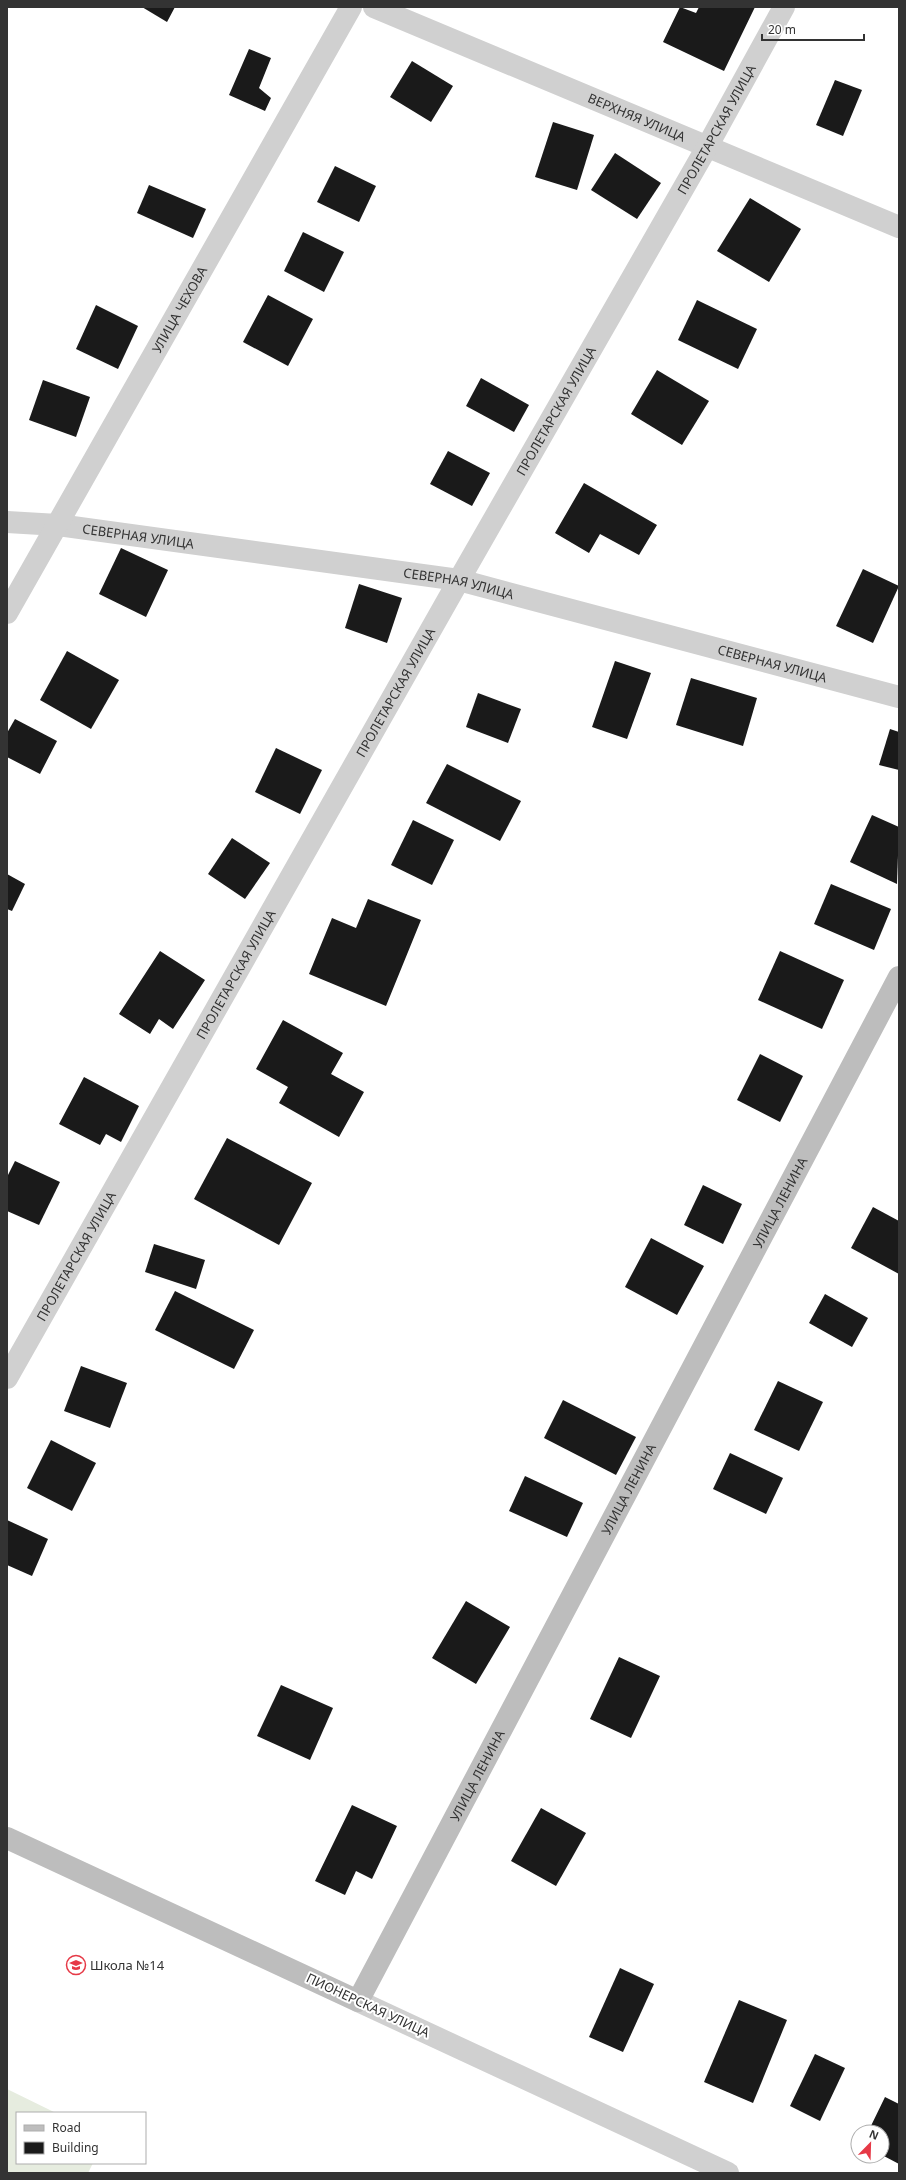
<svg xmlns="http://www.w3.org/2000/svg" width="906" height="2180" viewBox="0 0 906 2180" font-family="'Noto Sans',sans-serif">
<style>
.pitch{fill:#e6ecdf}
.building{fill:#1a1a1a}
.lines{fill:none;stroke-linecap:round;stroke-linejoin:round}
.street{stroke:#d0d0d0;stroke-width:22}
.secondary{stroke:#bdbdbd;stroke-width:22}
.labels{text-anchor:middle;stroke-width:4;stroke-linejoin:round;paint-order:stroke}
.street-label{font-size:13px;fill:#333;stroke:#fff}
.poi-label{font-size:13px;fill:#333;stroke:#fff;text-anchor:start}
</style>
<rect width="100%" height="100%" fill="#fff"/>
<polygon class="pitch" points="7,2089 56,2113 17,2113 17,2163 93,2163 88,2173 7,2173"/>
<g class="building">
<polygon points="142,7 175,7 167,22"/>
<polygon points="680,7 696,13 699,7 755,7 724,71 663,42"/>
<polygon points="249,49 271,58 259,88 271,98 265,111 229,95"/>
<polygon points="412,61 453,86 431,122 390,97"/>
<polygon points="835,80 862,90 843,136 816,125"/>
<polygon points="553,122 594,135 577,190 535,177"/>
<polygon points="615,153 661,183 637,219 591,190"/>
<polygon points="335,166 376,186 359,222 317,202"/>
<polygon points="149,185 206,209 193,238 137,213"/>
<polygon points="750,198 801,229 769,282 717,251"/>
<polygon points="303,232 344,252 324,292 284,271"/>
<polygon points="268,295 313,319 288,366 243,342"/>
<polygon points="697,300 757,329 738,369 678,340"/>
<polygon points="96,305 138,326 118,369 76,349"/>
<polygon points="657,370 709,401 682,445 631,414"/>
<polygon points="481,378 529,405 514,432 466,406"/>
<polygon points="43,380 90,397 76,437 29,420"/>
<polygon points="448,451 490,473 472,506 430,484"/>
<polygon points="584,483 657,525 639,555 600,534 589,553 555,533"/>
<polygon points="121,548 168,570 146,617 99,594"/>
<polygon points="863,569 899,586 873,643 836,626"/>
<polygon points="359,584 402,598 387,643 345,628"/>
<polygon points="67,651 119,680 91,729 40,700"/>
<polygon points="615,661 651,673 627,739 592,727"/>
<polygon points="691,678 757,698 743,746 676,725"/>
<polygon points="478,693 521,709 508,743 466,727"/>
<polygon points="15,719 57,741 40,774 7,757 7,733"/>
<polygon points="890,729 899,732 899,770 879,765"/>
<polygon points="276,748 322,770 300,814 255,792"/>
<polygon points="447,764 521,801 500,841 426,803"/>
<polygon points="872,815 899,827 897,884 850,862"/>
<polygon points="413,820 454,840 432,885 391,865"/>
<polygon points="232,838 270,863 245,899 208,874"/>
<polygon points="7,874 25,884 12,911 7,909"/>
<polygon points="831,884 891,909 874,950 814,924"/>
<polygon points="368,899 421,920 386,1006 309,974 332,918 356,928"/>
<polygon points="160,951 205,980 173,1029 159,1019 150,1034 119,1014"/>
<polygon points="780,951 844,980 822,1029 758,1000"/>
<polygon points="283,1020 343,1053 331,1074 364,1092 339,1137 279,1103 288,1087 256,1069"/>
<polygon points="760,1054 803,1076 780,1122 737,1100"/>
<polygon points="84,1077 139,1106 121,1142 106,1134 100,1145 59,1124"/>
<polygon points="227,1138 312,1183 279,1245 194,1199"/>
<polygon points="15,1161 60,1182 39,1225 7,1211 7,1177"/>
<polygon points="703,1185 742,1204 723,1244 684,1225"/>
<polygon points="873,1207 899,1221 899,1274 851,1248"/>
<polygon points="651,1238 704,1266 677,1315 625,1287"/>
<polygon points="154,1244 205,1260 196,1289 145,1272"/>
<polygon points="175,1291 254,1330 234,1369 155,1330"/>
<polygon points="825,1294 868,1318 852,1347 809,1323"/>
<polygon points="81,1366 127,1383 110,1428 64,1411"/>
<polygon points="778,1381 823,1402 799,1451 754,1430"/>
<polygon points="563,1400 636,1437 616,1475 544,1438"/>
<polygon points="51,1440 96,1463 72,1511 27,1488"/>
<polygon points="730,1453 783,1478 766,1514 713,1489"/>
<polygon points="525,1476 583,1503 567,1537 509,1511"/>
<polygon points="7,1520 48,1539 32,1576 7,1565"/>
<polygon points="466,1601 510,1627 476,1684 432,1658"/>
<polygon points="619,1657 660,1676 631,1738 590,1719"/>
<polygon points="281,1685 333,1708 310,1760 257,1736"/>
<polygon points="352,1805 397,1826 372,1879 356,1871 345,1895 315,1881"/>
<polygon points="541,1808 586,1833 556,1886 511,1861"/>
<polygon points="620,1968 654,1984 623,2052 589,2037"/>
<polygon points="739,2000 787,2020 753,2103 704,2082"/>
<polygon points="815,2054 845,2068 820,2121 790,2106"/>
<polygon points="885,2097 899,2104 899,2164 882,2155 882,2132 868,2132"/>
</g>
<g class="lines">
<g class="street">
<path id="s1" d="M374,7L899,227"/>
<path id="s2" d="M7,522L58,525L459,580L899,697"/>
<path id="s3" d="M7,613L351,7"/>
<path id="s4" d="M7,1378L459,580L707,147L784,7"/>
<polyline points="358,2001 728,2173"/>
</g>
<path class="secondary" id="s5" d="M7,1838L358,2001L899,977"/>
</g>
<defs>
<g id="school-ring" transform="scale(1)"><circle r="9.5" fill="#fff" stroke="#e63946" stroke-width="1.5"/><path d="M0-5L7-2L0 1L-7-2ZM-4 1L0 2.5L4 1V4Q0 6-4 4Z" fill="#e63946"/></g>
</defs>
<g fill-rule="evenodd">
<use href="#school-ring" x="76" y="1965"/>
</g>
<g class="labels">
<g class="street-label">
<text dy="5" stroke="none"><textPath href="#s1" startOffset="285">ВЕРХНЯЯ УЛИЦА</textPath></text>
<text dy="5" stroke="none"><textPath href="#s4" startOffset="1436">ПРОЛЕТАРСКАЯ УЛИЦА</textPath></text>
<text dy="5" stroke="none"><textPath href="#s3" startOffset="349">УЛИЦА ЧЕХОВА</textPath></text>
<text dy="5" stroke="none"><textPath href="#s4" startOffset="1112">ПРОЛЕТАРСКАЯ УЛИЦА</textPath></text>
<text dy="5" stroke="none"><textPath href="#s2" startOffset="132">СЕВЕРНАЯ УЛИЦА</textPath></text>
<text dy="5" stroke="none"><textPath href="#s2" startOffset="456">СЕВЕРНАЯ УЛИЦА</textPath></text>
<text dy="5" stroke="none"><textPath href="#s2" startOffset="780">СЕВЕРНАЯ УЛИЦА</textPath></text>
<text dy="5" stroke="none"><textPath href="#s4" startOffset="788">ПРОЛЕТАРСКАЯ УЛИЦА</textPath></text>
<text dy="5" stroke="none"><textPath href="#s4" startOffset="464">ПРОЛЕТАРСКАЯ УЛИЦА</textPath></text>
<text dy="5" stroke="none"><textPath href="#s5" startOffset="1290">УЛИЦА ЛЕНИНА</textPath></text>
<text dy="5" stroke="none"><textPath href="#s4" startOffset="140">ПРОЛЕТАРСКАЯ УЛИЦА</textPath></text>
<text dy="5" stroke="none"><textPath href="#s5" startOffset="966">УЛИЦА ЛЕНИНА</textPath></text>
<text dy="5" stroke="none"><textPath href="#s5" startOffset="642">УЛИЦА ЛЕНИНА</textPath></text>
<text transform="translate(368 2005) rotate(25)" y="5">ПИОНЕРСКАЯ УЛИЦА</text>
</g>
<g class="poi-label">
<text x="90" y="1970">Школа №14</text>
</g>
</g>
<rect width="906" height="2180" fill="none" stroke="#333333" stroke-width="16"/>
<rect x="16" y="2112" width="130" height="52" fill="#ffffff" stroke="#adadad"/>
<rect x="24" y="2125" width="20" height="6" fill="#bdbdbd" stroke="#adadad"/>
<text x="52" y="2132" font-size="12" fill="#333333">Road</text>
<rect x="24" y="2142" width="20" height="12" fill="#1a1a1a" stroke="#adadad"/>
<text x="52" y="2152" font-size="12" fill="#333333">Building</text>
<g transform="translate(870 2144) rotate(23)"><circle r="19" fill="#ffffff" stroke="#adadad"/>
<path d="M0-3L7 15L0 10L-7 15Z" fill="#e63946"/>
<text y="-6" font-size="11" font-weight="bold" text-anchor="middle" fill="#333333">N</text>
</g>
<path d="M762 34v6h102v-6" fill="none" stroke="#333333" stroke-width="2"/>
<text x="768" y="34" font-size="12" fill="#333333" stroke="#ffffff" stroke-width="3" paint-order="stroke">20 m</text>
</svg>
